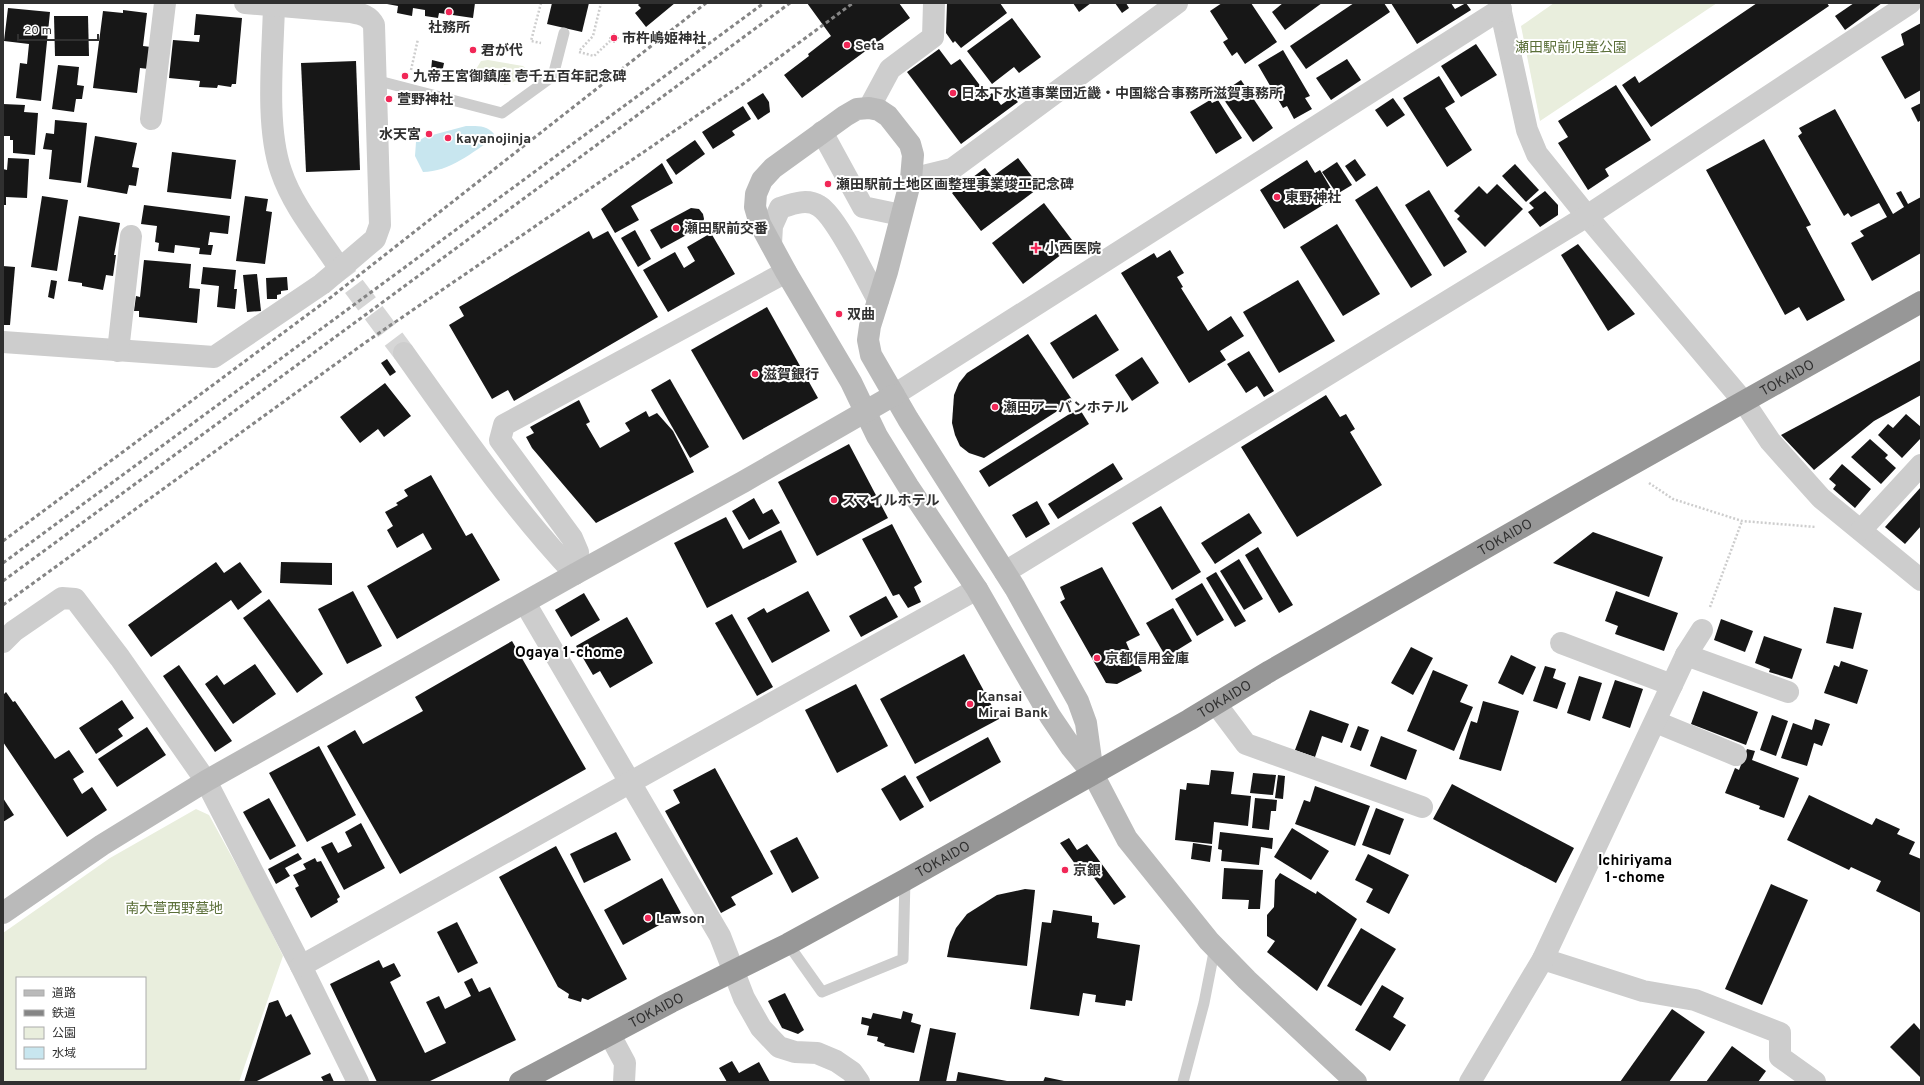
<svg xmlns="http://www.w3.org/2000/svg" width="1924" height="1085" viewBox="0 0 1924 1085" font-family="Overpass,'Noto Sans JP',sans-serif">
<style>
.green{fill:#e9eedd;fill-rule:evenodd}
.water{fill:#c8e6ef}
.building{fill:#171717}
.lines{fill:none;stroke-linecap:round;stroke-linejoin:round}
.street-tunnel{stroke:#d6d6d6;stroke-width:22;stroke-dasharray:22 11;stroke-linecap:butt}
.path{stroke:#cdcdcd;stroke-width:2.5;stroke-dasharray:2 2;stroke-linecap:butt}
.lane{stroke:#cdcdcd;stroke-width:11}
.street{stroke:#cdcdcd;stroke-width:22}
.secondary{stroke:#bababa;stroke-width:22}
.highway{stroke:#979797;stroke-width:22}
.rail{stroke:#858585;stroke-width:3;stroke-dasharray:4 3;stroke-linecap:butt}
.poi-dot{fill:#f12757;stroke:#fff;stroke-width:1.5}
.labels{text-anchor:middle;stroke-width:4;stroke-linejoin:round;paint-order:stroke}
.poi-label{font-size:14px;font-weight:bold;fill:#303030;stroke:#fff;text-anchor:start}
.park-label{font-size:14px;fill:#5b6f39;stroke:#fff}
.street-label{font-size:14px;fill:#303030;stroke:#fff}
.neighbourhood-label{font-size:15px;font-weight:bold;fill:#000;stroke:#fff}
</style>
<rect width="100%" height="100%" fill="#fff"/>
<g class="green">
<polygon points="1554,3 1717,3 1540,121 1521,26"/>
<polygon points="488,60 523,66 529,72 510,84 504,85 503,79 488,73 481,83 473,79 473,74 481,61"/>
<path d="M196,809L209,815L255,899L283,956L239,1082H3V933L110,858ZM17,978H145V1068H17Z"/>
</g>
<path class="water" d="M466,126C477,126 487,125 494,134V138C473,152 449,172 423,172L415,156L416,142L425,137Z"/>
<g class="building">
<polygon points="388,3 475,3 473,18 439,13 438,18 425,16 425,10 413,8 412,16 397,13 398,6 387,4"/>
<polygon points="552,3 589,3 582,32 547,24"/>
<polygon points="640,3 675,3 646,27 635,13 641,8 638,5"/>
<polygon points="807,3 899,3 910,18 802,98 784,75 809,56 808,54 831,36"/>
<polygon points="947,3 1000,3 1007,13 961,48 955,41 953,43 946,33"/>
<polygon points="1073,3 1091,3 1079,12"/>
<polygon points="1115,3 1126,3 1129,8 1122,13"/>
<polygon points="1222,3 1251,3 1277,42 1245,64 1237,52 1232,56 1223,42 1228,39 1210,11"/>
<polygon points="1283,3 1322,3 1285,30 1272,12"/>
<polygon points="1354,3 1384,3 1390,12 1306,69 1290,46"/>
<polygon points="1391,3 1451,3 1455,9 1466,3 1471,10 1417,44"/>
<polygon points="1757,3 1827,3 1829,6 1651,127 1622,85 1635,76 1639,83"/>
<polygon points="1854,3 1882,3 1845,30 1835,16"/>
<polygon points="8,8 50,12 41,101 16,98 20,63 27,64 29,44 4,41"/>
<polygon points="123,10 147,13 143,46 151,47 149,69 140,68 137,93 93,88 103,11 123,13"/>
<polygon points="196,14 242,18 236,84 232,84 231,87 218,85 217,88 199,87 200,81 169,78 173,40 199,42 200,35 194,35"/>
<polygon points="54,16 88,16 89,56 55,56"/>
<polygon points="1012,18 1041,57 1019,73 1014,67 992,84 967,51"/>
<polygon points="1921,23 1921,90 1905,99 1881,57 1904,45 1901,34"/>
<polygon points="614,33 619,38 614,43 609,38"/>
<polygon points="1476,44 1497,75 1461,97 1441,66"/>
<polygon points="939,49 951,65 960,59 988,96 992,93 1001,105 1014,96 1018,102 961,144 907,72"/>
<polygon points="1283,50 1310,96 1305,98 1312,109 1294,119 1287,106 1283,108 1258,65"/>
<polygon points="1347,59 1361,80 1331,100 1316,78"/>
<polygon points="432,60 444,63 442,73 431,71"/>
<polygon points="356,61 360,170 306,172 301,63"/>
<polygon points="58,65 79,67 77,85 84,86 82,99 76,99 74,112 52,109"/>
<polygon points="1439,76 1455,102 1445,108 1472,150 1447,167 1403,98"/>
<polygon points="1241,80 1273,128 1253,142 1220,94"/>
<polygon points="1616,85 1651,140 1605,169 1609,176 1588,190 1558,143 1568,137 1558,121"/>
<polygon points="763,93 769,102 770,112 758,120 747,103"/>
<polygon points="1393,98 1405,115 1387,127 1375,110"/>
<polygon points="1210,100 1212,103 1218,100 1242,138 1216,154 1190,112"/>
<polygon points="1921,103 1921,120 1918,122 1911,108"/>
<polygon points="3,104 25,105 24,112 38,113 35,155 13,153 13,140 10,140 10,136 3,136"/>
<polygon points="743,106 751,119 732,131 735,135 713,149 702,132"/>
<polygon points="1835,109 1893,214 1904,207 1896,193 1901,191 1908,204 1921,197 1921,253 1872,281 1851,243 1864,236 1860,231 1887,217 1879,203 1851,217 1848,213 1844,216 1798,136 1802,133 1799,128"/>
<polygon points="55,120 87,123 81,183 49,179 52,150 43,149 46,133 54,134"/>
<polygon points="95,136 137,143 132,167 139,168 136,186 129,185 127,194 87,187"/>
<polygon points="1764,139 1811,225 1806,227 1845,300 1807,321 1799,307 1785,315 1706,170"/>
<polygon points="695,140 705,154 676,175 666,160"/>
<polygon points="172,152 236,160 231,199 167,192"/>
<polygon points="8,158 29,159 27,198 6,197 6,205 3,205 3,169 7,170"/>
<polygon points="1018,158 1040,187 981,231 952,193 985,168 992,177"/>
<polygon points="1355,159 1366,175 1356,182 1345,166"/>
<polygon points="1307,160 1315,173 1320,170 1336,197 1284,229 1260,190"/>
<polygon points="1337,162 1352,185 1337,194 1322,172"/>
<polygon points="662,163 673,183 631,206 639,220 615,233 601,209"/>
<polygon points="1515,164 1539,190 1526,202 1502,176"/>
<polygon points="1497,184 1523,209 1485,247 1457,219 1460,216 1454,211 1479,186 1487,194"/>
<polygon points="1377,186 1432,275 1411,288 1355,200"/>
<polygon points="1429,190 1467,252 1444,267 1405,205"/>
<polygon points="1545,191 1558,205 1558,215 1540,227 1528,212 1534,208 1529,203"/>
<polygon points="42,196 68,200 57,271 31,267"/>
<polygon points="245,196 268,199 266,211 272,212 265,264 236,261"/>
<polygon points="1044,203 1075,244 1023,284 992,243"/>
<polygon points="144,205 230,216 228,234 210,232 208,245 213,245 211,255 199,254 200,248 175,245 174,253 158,251 159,243 155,242 157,226 141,224"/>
<polygon points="691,208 699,209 703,214 704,219 701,227 661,249 650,230"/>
<polygon points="79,216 120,223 114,255 116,255 113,276 106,275 103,290 82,286 82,283 68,281"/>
<polygon points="1337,224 1380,294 1343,316 1300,247"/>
<polygon points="635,230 651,259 638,267 621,238"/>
<polygon points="589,231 593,239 608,231 658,317 514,401 508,390 492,399 449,325 464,316 459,307"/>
<polygon points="711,233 735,274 668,312 643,270 675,252 684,268 695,261 687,247"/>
<polygon points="1578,244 1635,314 1608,331 1561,255"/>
<polygon points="1170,250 1184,273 1177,277 1183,287 1181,288 1208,331 1231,316 1244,336 1220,351 1226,360 1189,383 1121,273 1154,253 1157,258"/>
<polygon points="144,260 191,264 189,288 200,289 197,323 139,317 139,311 134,311 136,296 140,297"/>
<polygon points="3,266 15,267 10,325 3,325"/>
<polygon points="203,267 236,270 234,289 237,289 235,309 217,307 219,286 201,284"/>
<polygon points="257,274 261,311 247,312 243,275"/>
<polygon points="287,277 288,290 281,291 281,294 277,295 277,299 267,299 266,278"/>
<polygon points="51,280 57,281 54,299 48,297"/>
<polygon points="1298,280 1335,341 1279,373 1243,312"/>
<polygon points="767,307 818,398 743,440 691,350"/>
<polygon points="1096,314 1119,350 1073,379 1050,343"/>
<polygon points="1028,334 1073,401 984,458 969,453 960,446 955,435 952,423 954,395 959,383 967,373"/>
<polygon points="1249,351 1274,391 1264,397 1257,386 1246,393 1227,364"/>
<polygon points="1142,357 1159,383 1132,401 1115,375"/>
<polygon points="387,359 396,372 390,376 381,363"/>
<polygon points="1921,360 1921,395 1874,421 1814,470 1781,435"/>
<polygon points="670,379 709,447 690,458 651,390"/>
<polygon points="385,383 411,416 384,437 378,429 360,443 340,417"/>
<polygon points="1326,395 1340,417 1346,414 1355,429 1350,432 1382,485 1297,537 1241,447"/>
<polygon points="579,400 590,422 586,424 600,448 630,431 625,423 646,411 649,417 657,413 673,431 694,472 596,523 532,448 526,437 534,433 530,427"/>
<polygon points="1079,408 1089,424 989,487 979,471"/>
<polygon points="1906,414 1921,427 1921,438 1902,458 1878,435 1888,424 1893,428"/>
<polygon points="1870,439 1888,455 1885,458 1896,468 1881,484 1851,457"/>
<polygon points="849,444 888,518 817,556 778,482"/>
<polygon points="1113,463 1123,479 1058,519 1048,504"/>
<polygon points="1842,464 1871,489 1855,508 1833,489 1836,485 1829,479"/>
<polygon points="431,475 466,536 472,533 500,580 397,639 367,586 432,549 423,533 397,548 387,530 393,526 385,512 398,505 396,503 408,496 404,490"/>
<polygon points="1921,487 1921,526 1905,544 1885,527"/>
<polygon points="754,498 763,514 772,509 780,523 749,540 732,511"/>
<polygon points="1037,501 1050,524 1026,538 1012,515"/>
<polygon points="1161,506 1201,572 1172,590 1132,523"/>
<polygon points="1249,513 1262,533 1215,564 1201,543"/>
<polygon points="726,517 743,549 781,530 797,562 707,608 674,543"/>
<polygon points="892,524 922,582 914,587 921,602 908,608 899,594 893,596 862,539"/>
<polygon points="1593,532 1663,557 1649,597 1553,563"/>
<polygon points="1258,547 1293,605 1279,613 1245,555"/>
<polygon points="1239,559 1263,599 1244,610 1220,571"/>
<polygon points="216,562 224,573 240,562 262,592 238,610 231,600 151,657 128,625"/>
<polygon points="281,562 332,563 332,585 280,583"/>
<polygon points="1102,567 1140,635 1126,642 1129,649 1142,671 1117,684 1106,683 1060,602 1065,599 1060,587"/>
<polygon points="1216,572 1246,621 1235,627 1206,578"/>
<polygon points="1202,583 1224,620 1197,636 1175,599"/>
<polygon points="353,591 382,646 347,664 318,609"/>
<polygon points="808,591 830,631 772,663 747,618 764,608 767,613"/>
<polygon points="1616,591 1678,613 1664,651 1615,634 1618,626 1605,621"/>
<polygon points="584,593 600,620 571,637 555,610"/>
<polygon points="886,596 898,617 861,637 849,616"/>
<polygon points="269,599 323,674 297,693 243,618"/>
<polygon points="1834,607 1862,613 1853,649 1826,643"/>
<polygon points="1173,608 1192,641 1166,657 1146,623"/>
<polygon points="732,614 773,687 757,696 715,623"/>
<polygon points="627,617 653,663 610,688 600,671 593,675 576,646"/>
<polygon points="1721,619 1753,631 1745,652 1714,640"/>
<polygon points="1764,636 1802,649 1792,679 1769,672 1770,669 1755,663"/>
<polygon points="512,641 586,769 400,874 327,746 355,730 363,744 423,711 415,697"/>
<polygon points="1411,647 1433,658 1413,695 1391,683"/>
<polygon points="964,654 999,719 915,764 880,699"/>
<polygon points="1511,655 1536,667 1523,695 1498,683"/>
<polygon points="1841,661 1868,670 1857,704 1824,693 1834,665 1839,667"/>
<polygon points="255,664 276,694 233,724 205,684 217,675 224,685"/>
<polygon points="179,665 232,741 215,752 163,676"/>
<polygon points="1545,666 1556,669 1553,678 1566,683 1557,709 1533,701"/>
<polygon points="1433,670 1468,685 1460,702 1473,707 1454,751 1407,731"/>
<polygon points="1579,676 1602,683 1590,721 1567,713"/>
<polygon points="1615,680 1643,689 1630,728 1602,718"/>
<polygon points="856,684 888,746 837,773 805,710"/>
<polygon points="1703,691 1758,712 1746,745 1691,724"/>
<polygon points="6,692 13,702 15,701 55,759 69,750 84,772 73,779 82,794 92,787 107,810 67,837 3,742 3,695"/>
<polygon points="122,700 134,718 118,729 123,736 96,754 79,728"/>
<polygon points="1483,701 1519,711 1501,771 1459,759 1471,721 1477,723"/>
<polygon points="1310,710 1349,724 1342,743 1322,736 1315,757 1295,750"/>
<polygon points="1772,715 1788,721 1776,756 1760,750"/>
<polygon points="1815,719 1830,724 1822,746 1814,743 1807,766 1781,758 1793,723 1812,730"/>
<polygon points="1358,726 1369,730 1361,751 1350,747"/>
<polygon points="147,727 166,755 117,787 98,759"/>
<polygon points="1381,736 1417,750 1406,780 1370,766"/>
<polygon points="988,737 1001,762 930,802 916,777"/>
<polygon points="319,746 356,815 307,842 269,773"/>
<polygon points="1747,749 1755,751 1752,760 1799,778 1784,818 1759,809 1760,806 1725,793 1735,768 1739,770"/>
<polygon points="715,768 773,874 731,897 736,905 721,913 665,811 680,803 673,790"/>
<polygon points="1211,770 1234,772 1231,794 1251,796 1248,826 1214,822 1212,844 1175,840 1180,789 1186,790 1187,783 1209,785"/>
<polygon points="1253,773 1276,775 1273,795 1250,793"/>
<polygon points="905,775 924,807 900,821 881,789"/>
<polygon points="1278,775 1285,776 1283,799 1275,798"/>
<polygon points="1452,784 1574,848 1556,883 1433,819"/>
<polygon points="1315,786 1370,806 1355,846 1295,824 1304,800 1310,802"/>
<polygon points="1809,795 1872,825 1876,818 1900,829 1897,834 1915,842 1909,854 1921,859 1921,913 1876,891 1881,881 1851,867 1849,870 1787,840"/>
<polygon points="3,798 14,815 3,822"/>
<polygon points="269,798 296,846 270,860 243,812"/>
<polygon points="1255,798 1277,800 1276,811 1271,811 1269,830 1252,828"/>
<polygon points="1376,808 1404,819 1390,855 1362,845"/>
<polygon points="361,823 385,868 344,890 321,847 332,842 338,853 352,846 345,832"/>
<polygon points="1292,828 1329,851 1311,880 1274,857"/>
<polygon points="616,832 631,860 584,883 570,854"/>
<polygon points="1220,832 1273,838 1272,849 1261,847 1259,865 1221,861 1222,850 1218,849"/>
<polygon points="797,837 819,878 792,893 770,851"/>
<polygon points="1069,838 1077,850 1087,844 1126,897 1114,905 1089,871 1083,875 1060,843"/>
<polygon points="1193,843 1212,846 1210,862 1191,859"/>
<polygon points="556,846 627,979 588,1000 582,998 581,1002 568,998 569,994 558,987 499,877"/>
<polygon points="298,853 302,859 285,868 290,876 276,884 268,869"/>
<polygon points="1368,854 1409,875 1389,914 1366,902 1373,889 1355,880"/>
<polygon points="315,858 317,862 321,861 340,897 337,899 338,902 311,918 295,888 299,886 293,875 306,869 303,864"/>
<polygon points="1224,868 1263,870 1260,909 1248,909 1249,900 1222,899"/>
<polygon points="1280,873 1316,894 1317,891 1357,919 1317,991 1267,952 1275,941 1267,936 1267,915 1274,907 1275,880"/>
<polygon points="662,878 681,913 623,945 604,910"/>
<polygon points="1771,884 1808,900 1762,1005 1725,989"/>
<polygon points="1025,889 1035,890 1027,966 947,957 950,942 956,928 967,914 997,895"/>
<polygon points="1053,910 1092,916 1092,922 1099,923 1097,938 1140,945 1132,1001 1126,1000 1125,1006 1095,1002 1096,995 1083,993 1079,1016 1030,1009 1042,922 1051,923"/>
<polygon points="457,922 478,963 458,973 437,932"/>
<polygon points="1361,928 1396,949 1361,1006 1327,986"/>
<polygon points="379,960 383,968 394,963 401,976 390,982 425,1053 446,1043 426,1002 439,996 445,1009 471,996 464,982 472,978 479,992 490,987 516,1040 428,1082 377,1082 330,984"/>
<polygon points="1382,985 1404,998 1393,1017 1406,1025 1390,1051 1355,1030"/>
<polygon points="785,993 804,1030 798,1034 782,1028 768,1001"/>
<polygon points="278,1000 286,1017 291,1014 311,1054 255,1082 244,1082 269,1003"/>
<polygon points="1672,1009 1705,1032 1669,1082 1620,1082"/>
<polygon points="903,1011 913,1014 911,1022 921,1025 914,1053 884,1046 885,1044 877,1041 878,1037 867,1035 869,1026 861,1024 862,1017 871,1019 873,1013 901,1019"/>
<polygon points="1914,1023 1921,1031 1921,1078 1890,1047"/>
<polygon points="930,1028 956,1033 946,1082 919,1082"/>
<polygon points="1732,1046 1766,1071 1758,1082 1706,1082"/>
<polygon points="732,1061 739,1073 759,1062 770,1082 727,1082 719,1068"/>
<polygon points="958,1072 1007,1081 1007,1082 956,1082"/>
<polygon points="330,1073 334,1082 324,1082 321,1077"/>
<polygon points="1045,1077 1064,1081 1064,1082 1043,1082"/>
</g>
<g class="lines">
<polyline class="street-tunnel" points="334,260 404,353"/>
<g class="path">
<polyline points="541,3 531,41 541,43"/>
<polyline points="580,50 593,36 601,3"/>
<polyline points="579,52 594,56 610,41"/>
<polyline points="411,70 418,39"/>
<polyline points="1649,483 1673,499 1742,521 1816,527"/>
<polyline points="1710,607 1742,521"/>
</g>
<g class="lane">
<polyline points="375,80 502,113 553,76 564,33"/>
<polyline points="788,944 822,992 903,959 905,880"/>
<polyline points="1183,1082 1204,1003 1215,947"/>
</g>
<g class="street">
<polyline points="1499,3 1527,130 1537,154 1587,216 1744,402 1770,441 1821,498 1921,580"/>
<path d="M274,5C273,54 265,125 281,171C292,204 315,232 334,260"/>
<polyline points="869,108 890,69 933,37 934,3"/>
<polyline points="151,119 165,3"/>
<polyline points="822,132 863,207 901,215"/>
<polyline points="911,179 952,169 1177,3"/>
<path d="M771,244L772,226L780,208C792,204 807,198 819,206C837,217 866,279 878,300"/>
<path d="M3,342L214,357L322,284L375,239L380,225L374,25C369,15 361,14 351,12L245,3"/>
<polyline points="118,351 131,236"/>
<path d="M404,353C458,429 511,506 575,574"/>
<polyline points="894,395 1501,9"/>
<polyline points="1861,530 1921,465"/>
<polyline points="1005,572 1587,216 1910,3"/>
<polyline points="575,574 578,552 572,538 500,440 504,425 786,272"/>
<polyline points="525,603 720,936 744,998 761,1028 779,1047 795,1052 817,1053 836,1061 852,1072 859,1082"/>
<polyline points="3,642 14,631 62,598 75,599 120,658 206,781 301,966 358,1082"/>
<polyline points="1561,643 1672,685"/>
<polyline points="1686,655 1788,692"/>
<polyline points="1216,704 1246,744 1422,807"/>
<polyline points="1656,722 1736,755"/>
<polyline points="1543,959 1643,991 1695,1000 1780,1033 1780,1057 1815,1082"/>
<polyline points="301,966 977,589"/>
<polyline points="610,1035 625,1063 624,1082"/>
<polyline points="1470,1082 1543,959 1686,655 1702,630"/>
</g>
<g class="secondary">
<polyline points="1093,774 1086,723 1078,701 1015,588 908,419 871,355 868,340 870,326 887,272 911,179 913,155 910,144 888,116 879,110 869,108 857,109 845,116 773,168 762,180 756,194 755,207 760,224 786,272 851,382 877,436 908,486 977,589 1050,716 1071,747 1093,774 1127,839 1209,941 1247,980 1356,1082"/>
<polyline points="3,913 102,845 206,781 575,574 743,482 894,395"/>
</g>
<path class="highway" id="s1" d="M520,1082L671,1002L788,944L905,880L1189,720L1270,671L1590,488L1921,302"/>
<g class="rail">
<polyline points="3,541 330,298 706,3"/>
<polyline points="3,563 764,3"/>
<polyline points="3,581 790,3"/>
<polyline points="3,605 366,342 743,84 853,3"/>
</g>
</g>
<g class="poi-dot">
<circle cx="449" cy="12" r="4"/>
<circle cx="614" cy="38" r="4"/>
<circle cx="847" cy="45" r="4"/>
<circle cx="473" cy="50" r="4"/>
<circle cx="405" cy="76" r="4"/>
<circle cx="953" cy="93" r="4"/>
<circle cx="389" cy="99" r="4"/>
<circle cx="429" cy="134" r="4"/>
<circle cx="448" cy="138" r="4"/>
<circle cx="828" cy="184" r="4"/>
<circle cx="1277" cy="197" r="4"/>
<circle cx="676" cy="228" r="4"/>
<path d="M1034 242h4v4h4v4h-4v4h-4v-4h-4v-4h4z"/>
<circle cx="839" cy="314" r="4"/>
<circle cx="755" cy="374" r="4"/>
<circle cx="995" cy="407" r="4"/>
<circle cx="834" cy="500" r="4"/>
<circle cx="1097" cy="658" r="4"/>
<circle cx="970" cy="704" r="4"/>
<circle cx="1065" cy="870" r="4"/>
<circle cx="648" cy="918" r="4"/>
</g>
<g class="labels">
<g class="poi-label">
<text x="449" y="32" text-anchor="middle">社務所</text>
<text x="622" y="43">市杵嶋姫神社</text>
<text x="855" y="50">Seta</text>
<text x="481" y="55">君が代</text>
<text x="413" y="81">九帝王宮御鎮座 壱千五百年記念碑</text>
<text x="961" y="98">日本下水道事業団近畿・中国総合事務所滋賀事務所</text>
<text x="397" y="104">萱野神社</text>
<text x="421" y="139" text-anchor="end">水天宮</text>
<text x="456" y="143">kayanojinja</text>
<text x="836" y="189">瀬田駅前土地区画整理事業竣工記念碑</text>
<text x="1285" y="202">東野神社</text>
<text x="684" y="233">瀬田駅前交番</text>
<text x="1045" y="253">小西医院</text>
<text x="847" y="319">双曲</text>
<text x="763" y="379">滋賀銀行</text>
<text x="1003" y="412">瀬田アーバンホテル</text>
<text x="842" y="505">スマイルホテル</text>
<text x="1105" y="663">京都信用金庫</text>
<text x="978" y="701">Kansai<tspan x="978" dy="16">Mirai Bank</tspan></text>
<text x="1073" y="875">京銀</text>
<text x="656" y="923">Lawson</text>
</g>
<g class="park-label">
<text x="1571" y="52">瀬田駅前児童公園</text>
<text x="174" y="913">南大萱西野墓地</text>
</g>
<g class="street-label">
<text dy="5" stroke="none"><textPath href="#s1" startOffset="1450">TOKAIDO</textPath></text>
<text dy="5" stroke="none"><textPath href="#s1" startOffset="1126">TOKAIDO</textPath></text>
<text dy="5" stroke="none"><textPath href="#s1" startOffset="802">TOKAIDO</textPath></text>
<text dy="5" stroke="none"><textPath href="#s1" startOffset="478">TOKAIDO</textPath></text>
<text dy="5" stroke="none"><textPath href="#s1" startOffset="154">TOKAIDO</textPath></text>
</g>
<g class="neighbourhood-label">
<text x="569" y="657">Ogaya 1-chome</text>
<text x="1635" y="865">Ichiriyama<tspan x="1635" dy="17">1-chome</tspan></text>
</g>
</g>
<rect width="1924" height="1085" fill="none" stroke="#303030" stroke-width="8"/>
<rect x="16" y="977" width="130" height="92" fill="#ffffff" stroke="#acacac"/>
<rect x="24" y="990" width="20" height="6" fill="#bababa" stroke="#acacac"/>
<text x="52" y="997" font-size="12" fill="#303030">道路</text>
<rect x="24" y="1010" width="20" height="6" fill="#858585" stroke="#acacac"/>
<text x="52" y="1017" font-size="12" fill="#303030">鉄道</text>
<rect x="24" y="1027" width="20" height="12" fill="#e9eedd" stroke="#acacac"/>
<text x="52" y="1037" font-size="12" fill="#303030">公園</text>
<rect x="24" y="1047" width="20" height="12" fill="#c8e6ef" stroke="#acacac"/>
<text x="52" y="1057" font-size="12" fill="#303030">水域</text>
<path d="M18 34v6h80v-6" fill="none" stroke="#303030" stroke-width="2"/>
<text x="24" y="34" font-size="12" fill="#303030" stroke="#ffffff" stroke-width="3" paint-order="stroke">20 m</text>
</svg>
